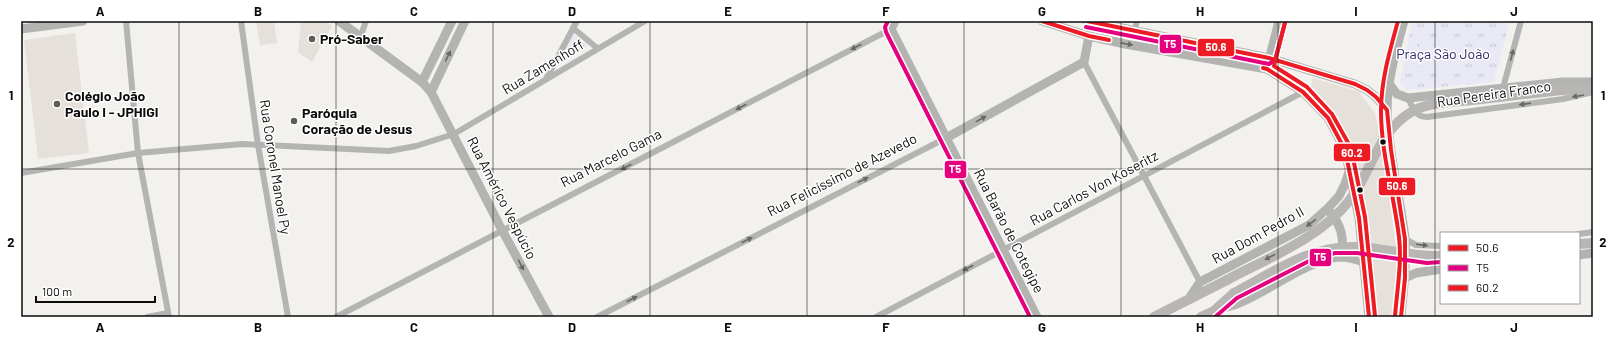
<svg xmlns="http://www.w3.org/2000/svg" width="1614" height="338" viewBox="0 0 1614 338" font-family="Barlow,sans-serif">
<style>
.built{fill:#e6e0da}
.grass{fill:url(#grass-tufts)}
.garden{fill:#e9e9f5}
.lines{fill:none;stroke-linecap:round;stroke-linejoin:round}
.street{stroke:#b4b4b2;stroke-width:6}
.secondary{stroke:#b3b3b2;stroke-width:9}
.primary{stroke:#b8b6b4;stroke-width:10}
.primary-bridge{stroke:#b8b6b4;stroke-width:10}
.bus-1-casing{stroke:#fff;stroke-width:7}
.bus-2-casing{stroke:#fff;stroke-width:7}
.bus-3-casing{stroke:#fff;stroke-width:7}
.bus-1{stroke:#ed1c24;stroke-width:4}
.bus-2{stroke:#e5007d;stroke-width:4}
.bus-3{stroke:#ed1c24;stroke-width:4}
.oneway{fill:#686867}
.oneway2{fill:#696867}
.oneway3{fill:#6b6a68}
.grid{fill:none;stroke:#0d0c0b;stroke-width:1;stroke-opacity:0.55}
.poi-dot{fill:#5e5c5a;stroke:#fff;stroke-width:1.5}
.bus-dot{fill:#0d0c0b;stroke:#fff;stroke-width:1.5}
.labels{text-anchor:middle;stroke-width:3;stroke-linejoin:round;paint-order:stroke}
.poi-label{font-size:14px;font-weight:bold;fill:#0d0c0b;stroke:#fff;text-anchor:start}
.park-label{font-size:14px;fill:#2d2567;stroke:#fff}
.street-label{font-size:14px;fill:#0d0c0b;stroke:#fff}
.line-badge{stroke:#fff;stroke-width:1.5}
.badge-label{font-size:11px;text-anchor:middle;font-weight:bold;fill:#fff}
.neatline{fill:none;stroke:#0d0c0b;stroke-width:1.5}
.grid-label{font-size:13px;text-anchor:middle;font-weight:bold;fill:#0d0c0b}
</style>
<defs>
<pattern id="grass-tufts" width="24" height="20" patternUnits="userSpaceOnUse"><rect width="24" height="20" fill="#e9e9f5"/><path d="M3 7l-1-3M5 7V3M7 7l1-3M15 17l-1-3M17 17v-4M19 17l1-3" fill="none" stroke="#c7c7d1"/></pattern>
</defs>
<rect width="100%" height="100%" fill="#f3f1ee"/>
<g class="built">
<polygon points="256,21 274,21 277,43 260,45"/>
<polygon points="301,21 325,21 332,26 312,62 298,52"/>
<polygon points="75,33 89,153 38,159 24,40"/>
<polygon points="1313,78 1358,91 1375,113 1383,149 1399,270 1394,317 1374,317 1364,212 1352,148 1334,115 1310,89"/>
</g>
<g class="grass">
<polygon points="1412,21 1510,21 1494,82 1407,90 1400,83"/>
<polygon points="574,34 588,46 557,65"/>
</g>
<g class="garden">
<polygon points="575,37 583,44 571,52 567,50"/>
<polygon points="1420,40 1457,45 1454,71 1416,66"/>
</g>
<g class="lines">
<g class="street">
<polyline points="126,21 138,153 169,317"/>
<polyline points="241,21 258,145 288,317"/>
<polyline points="573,28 597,48"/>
<polyline points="1134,32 1137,21"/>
<polyline points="360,38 366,21"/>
<polyline points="1084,62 1200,282"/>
<polyline points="546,79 577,21"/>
<polyline points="1503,88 1521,21"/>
<path d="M1408,98C1413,108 1415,117 1427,117L1563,99L1593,92"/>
<polyline points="21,173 138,153 242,144 389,151 416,146 454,134 645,21"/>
<polyline points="1579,234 1593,232"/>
<polyline points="1405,239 1416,245 1441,246"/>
<polyline points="147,317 168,313"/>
<polyline points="336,317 891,29"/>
<polyline points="597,317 946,138"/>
<polyline points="876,317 1303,92"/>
</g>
<g class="secondary">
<polyline points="339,21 422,82 431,92 502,230 549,317"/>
<polyline points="895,21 891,29 1037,317"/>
<polyline points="1042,21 1089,36 1125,44 1267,69 1303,92 1328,118 1345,150 1359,218 1369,317"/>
<polyline points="1087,21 1269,58 1338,79 1355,84 1367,90 1376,97 1387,110"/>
<polyline points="21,29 83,21"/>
<polyline points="1268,64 1279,21"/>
<polyline points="422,82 452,21"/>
<polyline points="1390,85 1397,94 1408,98 1563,82 1593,82"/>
<polyline points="431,92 465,21"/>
<polyline points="946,138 1084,62 1090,30"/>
<path d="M1330,212C1341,225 1344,237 1342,254"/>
<polyline points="1579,255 1593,253"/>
<polyline points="1405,278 1416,273 1441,269"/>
<polyline points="1188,300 1200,282 1309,225 1328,208 1339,196 1345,184 1349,172"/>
<path d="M1216,310C1223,308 1232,306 1239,303C1269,291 1309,259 1340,257C1348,257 1356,259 1364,262"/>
<path d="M1401,317C1403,291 1407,264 1405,238C1400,196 1388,153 1387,111C1387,80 1396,50 1404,21"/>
</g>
<g class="primary">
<polyline points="1563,90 1593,87"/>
<polyline points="1579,244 1593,243"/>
<polyline points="1154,317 1227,280"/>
<polyline points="1201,317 1214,311 1234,293"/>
</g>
<g class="primary-bridge">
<path d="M1227,280C1268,258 1320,238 1349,201C1372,172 1377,131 1413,111C1430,102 1453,102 1472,100C1502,97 1532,93 1563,90"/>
<path d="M1234,293C1272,273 1311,245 1356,247C1384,248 1412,257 1441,256"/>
</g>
<g class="bus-1-casing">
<g id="bus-1">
<polyline points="1042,21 1089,36 1109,40"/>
<polyline points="1087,21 1269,58 1355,84 1367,90 1376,97 1387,110 1391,150 1405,239 1405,278 1401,317"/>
<polyline points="1263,68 1267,69 1303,92 1328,118 1345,150 1359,218 1369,317"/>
</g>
</g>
<g class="bus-2-casing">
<g id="bus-2">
<polyline points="888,21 885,27 886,32 1030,317"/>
<polyline points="1086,27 1269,64 1275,60 1285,23"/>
<polyline points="1215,317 1237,298 1311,260 1335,253 1357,253 1427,263 1441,262"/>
</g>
</g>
<g class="bus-3-casing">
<g id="bus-3">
<polyline points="1285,22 1274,66 1307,87 1332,114 1351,148 1365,217 1375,316"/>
<path d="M1395,316C1397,290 1402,264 1399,237C1394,195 1381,153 1381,111C1381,80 1390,50 1398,21"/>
</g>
</g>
<use href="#bus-1" class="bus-1"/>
<use href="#bus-2" class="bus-2"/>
<use href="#bus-3" class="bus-3"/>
</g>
<defs><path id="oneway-solid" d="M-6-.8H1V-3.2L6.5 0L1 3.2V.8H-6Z"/></defs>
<g class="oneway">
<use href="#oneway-solid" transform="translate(1127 44) rotate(11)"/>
<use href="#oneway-solid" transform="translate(448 56) rotate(-64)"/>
<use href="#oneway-solid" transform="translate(981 119) rotate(-29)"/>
<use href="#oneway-solid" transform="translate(1311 223) rotate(144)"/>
<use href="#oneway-solid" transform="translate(521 265) rotate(62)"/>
</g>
<g class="oneway2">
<use href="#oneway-solid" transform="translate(856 47) rotate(153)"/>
<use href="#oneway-solid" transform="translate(1512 55) rotate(-75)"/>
<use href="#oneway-solid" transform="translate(1578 96) rotate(170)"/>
<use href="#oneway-solid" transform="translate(1525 104) rotate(172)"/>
<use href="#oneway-solid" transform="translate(741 107) rotate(153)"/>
<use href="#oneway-solid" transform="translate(626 167) rotate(153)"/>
<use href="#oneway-solid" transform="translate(863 180) rotate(-27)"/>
<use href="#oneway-solid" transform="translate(747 240) rotate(-27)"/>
<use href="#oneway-solid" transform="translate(1422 245) rotate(7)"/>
<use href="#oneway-solid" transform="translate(968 268) rotate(152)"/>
<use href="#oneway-solid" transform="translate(632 299) rotate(-27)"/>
</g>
<use class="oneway3" href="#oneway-solid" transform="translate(1270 257) rotate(152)"/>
<path class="grid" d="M179,21V317M336,21V317M493,21V317M650,21V317M807,21V317M964,21V317M1121,21V317M1278,21V317M1435,21V317M21,169H1593"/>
<g class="poi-dot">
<circle cx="312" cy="39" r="4"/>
<circle cx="57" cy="104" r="4"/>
<circle cx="294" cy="121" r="4"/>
</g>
<g class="bus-dot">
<circle cx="1383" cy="142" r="3.5"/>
<circle cx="1360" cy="190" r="3.5"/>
</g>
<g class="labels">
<g class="poi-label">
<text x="320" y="44">Pró-Saber</text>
<text x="65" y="101">Colégio João<tspan x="65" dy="16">Paulo I - JPHIGI</tspan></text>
<text x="302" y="118">Paróquia<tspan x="302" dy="16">Coração de Jesus</tspan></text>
</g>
<g class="park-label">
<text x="1443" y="59">Praça São João</text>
</g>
<g class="street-label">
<text transform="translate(543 67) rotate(-31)" y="5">Rua Zamenhoff</text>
<text transform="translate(1494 94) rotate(-8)" y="5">Rua Pereira Franco</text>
<text transform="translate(611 158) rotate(-27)" y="5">Rua Marcelo Gama</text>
<text transform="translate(275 167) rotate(81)" y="5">Rua Coronel Manoel Py</text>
<text transform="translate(842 175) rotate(-27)" y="5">Rua Felicíssimo de Azevedo</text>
<text transform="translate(1094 188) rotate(-28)" y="5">Rua Carlos Von Koseritz</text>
<text transform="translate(502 198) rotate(63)" y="5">Rua Américo Vespúcio</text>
<text transform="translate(1009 231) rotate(63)" y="5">Rua Barão de Cotegipe</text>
<text transform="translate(1258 235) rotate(-29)" y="5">Rua Dom Pedro II</text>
</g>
</g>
<g class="line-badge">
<rect x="1159" y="34" width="23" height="20" rx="4" fill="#e5007d"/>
<rect x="1197" y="38" width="38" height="19" rx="4" fill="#ed1c24"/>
<rect x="1333" y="143" width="38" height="19" rx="4" fill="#ed1c24"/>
<rect x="944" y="160" width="23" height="19" rx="4" fill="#e5007d"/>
<rect x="1378" y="177" width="38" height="19" rx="4" fill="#ed1c24"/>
<rect x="1309" y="248" width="23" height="19" rx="4" fill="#e5007d"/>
</g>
<g class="badge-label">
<text x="1170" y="48">T5</text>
<text x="1216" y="51">50.6</text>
<text x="1352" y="157">60.2</text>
<text x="955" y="173">T5</text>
<text x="1397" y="190">50.6</text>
<text x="1320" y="261">T5</text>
</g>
<rect width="1614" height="338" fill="none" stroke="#ffffff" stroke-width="44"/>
<rect x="1440" y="232" width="140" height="72" fill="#ffffff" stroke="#9e9e9d"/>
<rect x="1448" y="245" width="20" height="6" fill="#ed1c24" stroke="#9e9e9d"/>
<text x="1476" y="252" font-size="12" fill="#0d0c0b">50.6</text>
<rect x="1448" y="265" width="20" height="6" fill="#e5007d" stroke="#9e9e9d"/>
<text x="1476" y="272" font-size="12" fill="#0d0c0b">T5</text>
<rect x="1448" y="285" width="20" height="6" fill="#ed1c24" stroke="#9e9e9d"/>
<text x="1476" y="292" font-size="12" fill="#0d0c0b">60.2</text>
<path d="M36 296v6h119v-6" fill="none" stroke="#0d0c0b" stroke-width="2"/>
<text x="42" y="296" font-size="12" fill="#0d0c0b" stroke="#ffffff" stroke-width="3" paint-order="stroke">100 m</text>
<rect x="22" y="22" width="1570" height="294" class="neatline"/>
<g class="grid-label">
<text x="100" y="16">A</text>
<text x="258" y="16">B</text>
<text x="414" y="16">C</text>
<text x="572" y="16">D</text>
<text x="728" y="16">E</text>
<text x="886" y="16">F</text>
<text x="1042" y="16">G</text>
<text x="1200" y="16">H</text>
<text x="1356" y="16">I</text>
<text x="1514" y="16">J</text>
<text x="11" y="100">1</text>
<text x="1603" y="100">1</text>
<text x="11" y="247">2</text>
<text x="1603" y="247">2</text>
<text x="100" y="332">A</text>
<text x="258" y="332">B</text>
<text x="414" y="332">C</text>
<text x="572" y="332">D</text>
<text x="728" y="332">E</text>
<text x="886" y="332">F</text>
<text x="1042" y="332">G</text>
<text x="1200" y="332">H</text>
<text x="1356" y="332">I</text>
<text x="1514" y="332">J</text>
</g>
</svg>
